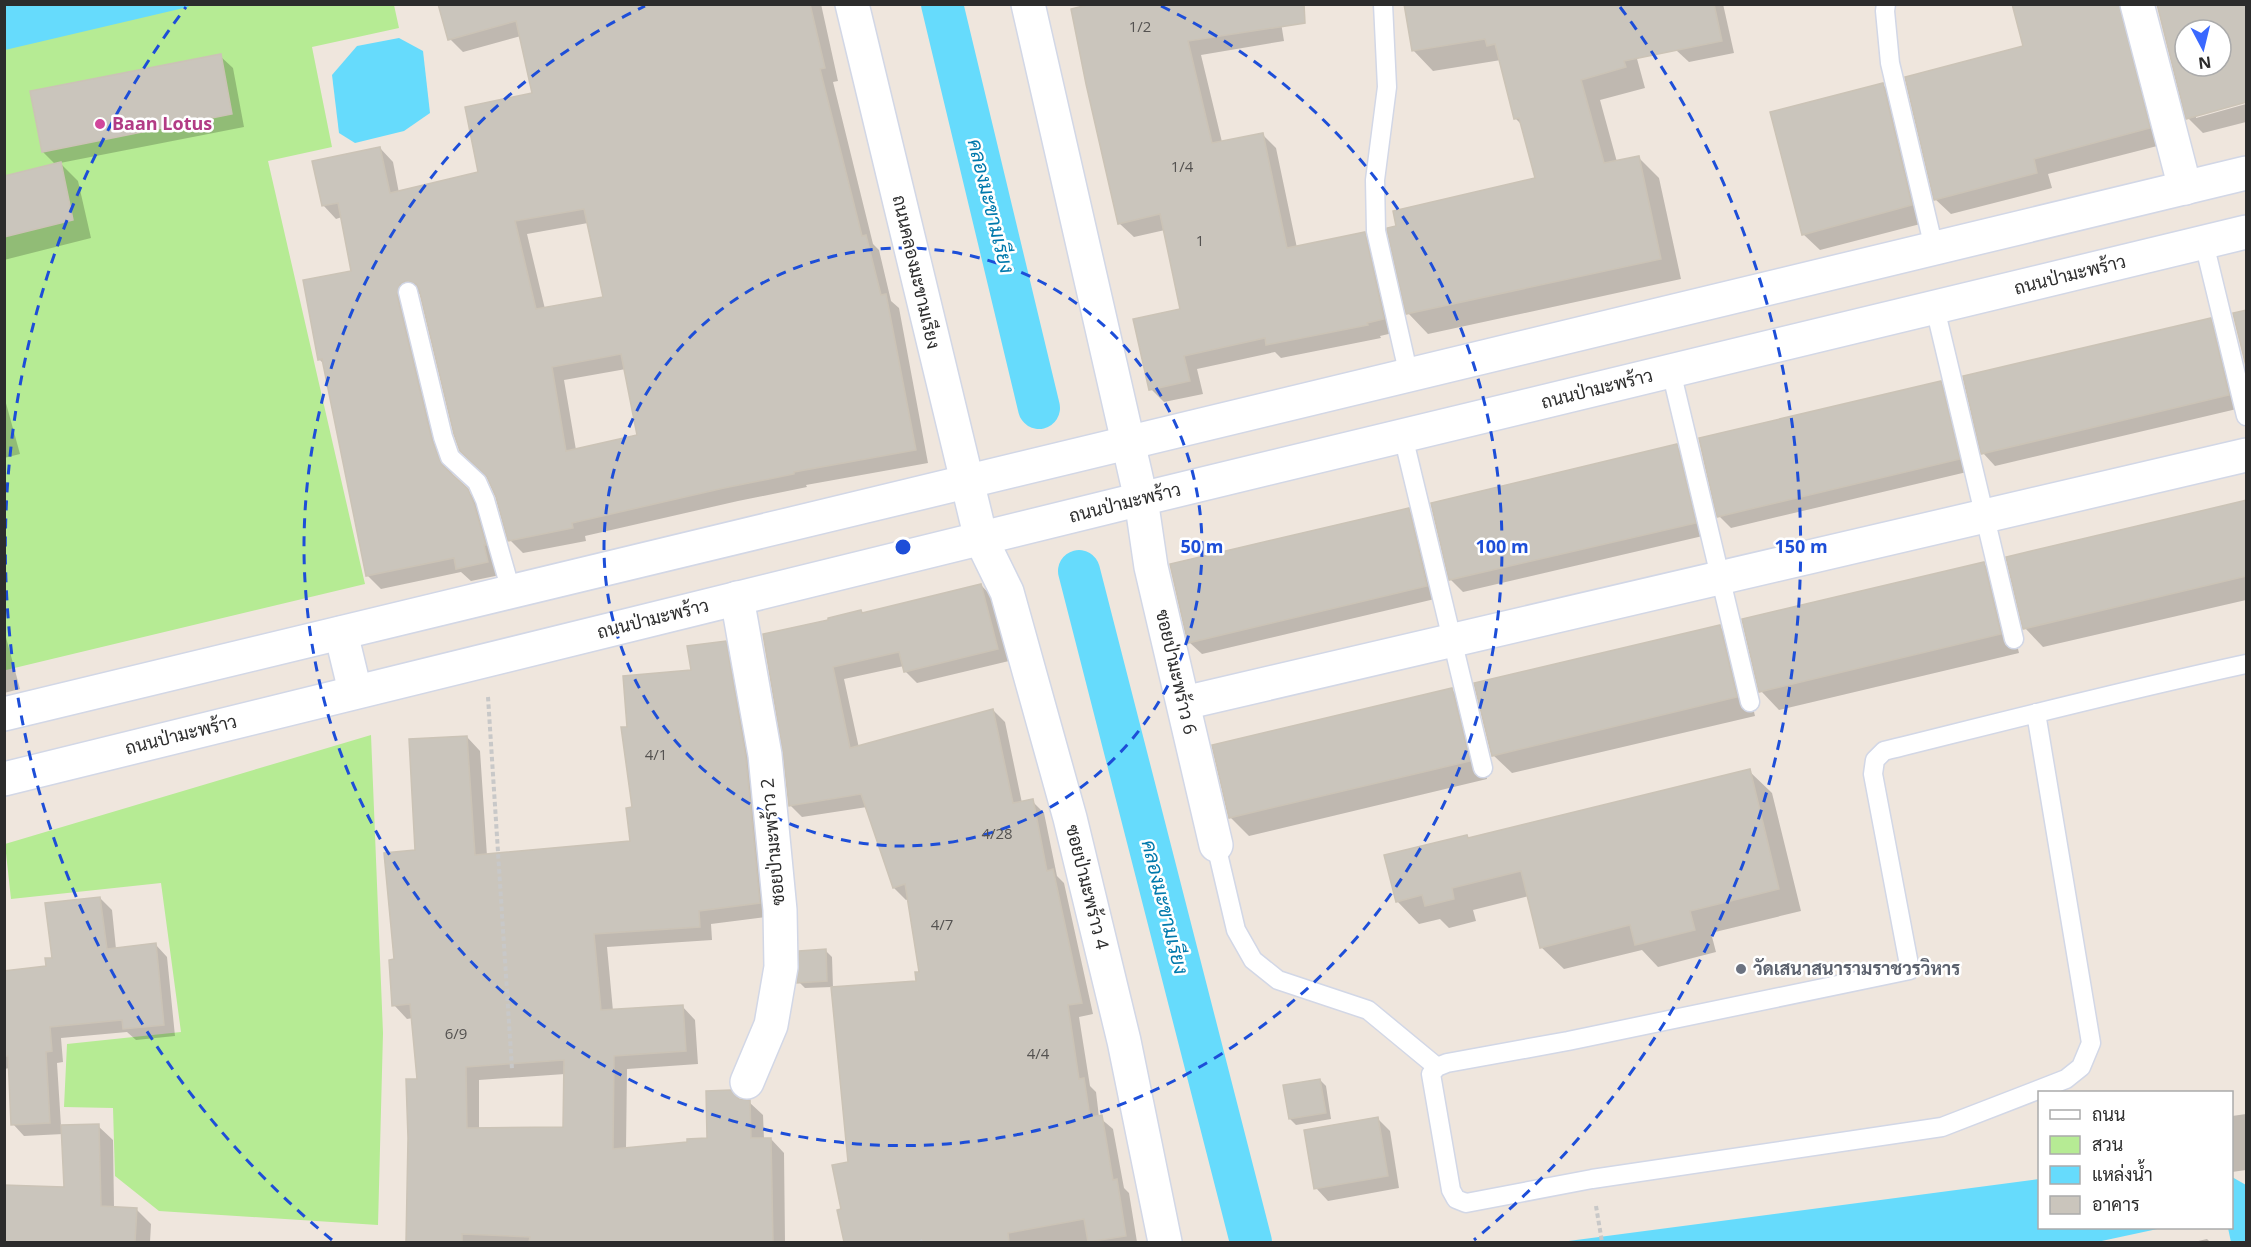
<svg xmlns="http://www.w3.org/2000/svg" width="2251" height="1247" viewBox="0 0 2251 1247" font-family="'Open Sans',Sarabun,sans-serif">
<style>
.green{fill:#b6eb94}
.water{fill:#66dbfc}
.shadow{fill:#0003;fill-rule:evenodd}
.lines{fill:none;stroke-linecap:round;stroke-linejoin:round}
.canal{stroke:#66dbfc;stroke-width:42}
.building{fill:#cac5bc;stroke:#cbc3b6;stroke-width:1.5;fill-rule:evenodd}
.lane-casing{stroke:#d2d7e6;stroke-width:21}
.street-casing{stroke:#d2d7e6;stroke-width:36}
.secondary-casing{stroke:#d2d7e6;stroke-width:36}
.path{stroke:#c8c8c8;stroke-width:4;stroke-dasharray:4.5 3;stroke-linecap:butt}
.lane{stroke:#fff;stroke-width:18}
.street{stroke:#fff;stroke-width:33}
.secondary{stroke:#fff;stroke-width:33}
.ring{fill:none;stroke:#1d4ed8;stroke-width:3;stroke-dasharray:10 8}
.hotel-dot{fill:#d1479c;stroke:#fff;stroke-width:2}
.worship-dot{fill:#6b7280;stroke:#fff;stroke-width:2}
.labels{text-anchor:middle;stroke-width:5;stroke-linejoin:round;paint-order:stroke}
.number-label{font-size:15px;fill:#545250}
.hotel-label{font-size:18px;font-weight:bold;fill:#b23c85;stroke:#fff;text-anchor:start}
.street-label{font-size:18px;fill:#2c2c2c;stroke:#fff}
.worship-label{font-size:18px;font-weight:bold;fill:#5b616d;stroke:#fff;text-anchor:start}
.water-label{font-size:20px;font-style:italic;fill:#0079ac;stroke:#fff}
.centre{fill:#1d4ed8;stroke:#fff;stroke-width:3}
.ring-label{font-size:18px;text-anchor:middle;font-weight:bold;fill:#1d4ed8;stroke:#fff;stroke-width:5;stroke-linejoin:round;paint-order:stroke}
</style>
<rect width="100%" height="100%" fill="#efe6dd"/>
<g class="green">
<polygon points="4,5 394,5 399,28 312,47 332,147 268,161 365,584 6,670 4,663"/>
<polygon points="371,735 383,1033 378,1225 159,1211 115,1176 113,1108 64,1107 67,1044 181,1032 161,883 11,899 5,844"/>
</g>
<g class="water">
<polygon points="4,5 5,4 190,5 188,7 5,50"/>
<polygon points="399,38 423,51 430,113 404,131 355,143 339,133 332,75 357,46"/>
<polygon points="2232,1177 2246,1185 2246,1242 2231,1242 2228,1228 2232,1228"/>
<polygon points="2039,1179 2040,1228 2162,1228 2097,1242 1561,1242"/>
</g>
<g class="shadow">
<path d="M435,4H821L838,81L833,82L873,244L879,250L891,301L899,308L928,463L806,485L807,487L738,501L585,536L586,541L523,553L510,540L497,496L422,294H418L410,302L445,454L454,478L481,504L500,575L471,581L461,572L381,589L368,576L325,365L319,359L353,272L342,217L336,219L323,205L380,148L393,162L399,193L480,174L534,94L521,36L463,52L450,39L441,8ZM588,223L605,298L545,309L527,234ZM626,369L638,436L576,450L564,380Z"/>
<polygon points="1086,4 1278,4 1284,41 1201,55 1222,142 1262,134 1276,148 1297,248 1364,234 1378,248 1397,332 1380,336 1381,338 1281,358 1275,352 1197,369 1203,394 1164,402 1151,389 1182,310 1165,230 1134,237 1120,224 1072,10 1087,7"/>
<polygon points="1622,4 1645,88 1600,100 1617,162 1638,157 1659,178 1681,279 1428,334 1408,313 1398,227 1537,179 1523,126 1515,118 1501,60 1433,71 1413,50"/>
<polygon points="1667,4 1723,4 1734,53 1689,62 1676,50"/>
<polygon points="2013,4 2142,4 2165,144 2048,174 2052,188 1951,214 1935,199 2025,47"/>
<path d="M2158,4H2246V101L2196,114V118L2246,104V122L2203,133L2188,118ZM2185,30H2221V66H2185Z"/>
<polygon points="220,56 233,68 244,127 60,163 78,181 91,238 4,260 4,178 56,165 43,152"/>
<polygon points="1883,85 1899,101 1928,222 1820,250 1803,234"/>
<polygon points="2210,320 2223,332 2241,408 1995,466 1983,453"/>
<polygon points="1941,383 1953,395 1971,471 1731,528 1719,516"/>
<polygon points="4,396 20,454 4,458"/>
<polygon points="1676,446 1689,459 1707,535 1463,592 1451,580"/>
<polygon points="2246,503 2246,600 2043,647 2025,628"/>
<polygon points="1408,510 1421,522 1439,598 1202,654 1189,642"/>
<polygon points="1984,564 2002,582 2019,653 1779,710 1761,691"/>
<polygon points="981,585 993,598 1009,661 917,683 905,671 904,666 844,679 859,748 993,710 1005,722 1022,803 1032,801 1044,813 1057,876 1064,883 1093,1014 1079,1017 1090,1086 1096,1092 1099,1117 1113,1129 1124,1188 1129,1193 1137,1242 845,1242 839,1211 843,1211 849,1163 832,987 805,988 799,982 826,951 832,957 833,988 917,982 921,973 909,899 906,900 894,888 867,807 802,817 790,805 830,621 861,611 863,614"/>
<polygon points="1719,626 1738,645 1755,716 1512,773 1493,755"/>
<polygon points="4,630 20,689 4,693"/>
<path d="M725,642L739,656L773,916L711,924L712,940L607,947L613,1011L682,1006L695,1020L698,1064L627,1069L626,1149L709,1140L739,1100L749,1102L763,1115L764,1139H771L784,1153L785,1242H407L409,1138L418,1080L413,1018L407,1019L394,1005L395,960L417,851L467,737L480,751L487,856L631,843L633,808L629,728ZM565,1074L564,1129L479,1130V1080Z"/>
<polygon points="1452,690 1470,708 1487,779 1249,836 1230,817"/>
<polygon points="1749,771 1772,793 1801,911 1711,933 1716,952 1658,967 1642,950 1564,969 1541,947 1529,896 1473,910 1476,921 1449,928 1440,919 1419,924 1397,901 1466,836 1470,839"/>
<polygon points="100,898 112,910 116,949 156,945 167,957 175,1036 136,1040 127,1032 61,1038 63,1062 57,1063 61,1126 98,1126 113,1140 114,1208 137,1210 151,1224 150,1242 4,1242 4,1186 65,1188 63,1134 24,1136 13,1124 10,1068 4,1069 4,973 47,968"/>
<polygon points="1320,1080 1326,1086 1331,1119 1296,1125 1290,1119"/>
<polygon points="2246,1114 2246,1170 2232,1172 2232,1116"/>
<polygon points="1377,1118 1390,1131 1399,1188 1328,1201 1316,1188"/>
<polygon points="2207,1239 2210,1242 2194,1242"/>
</g>
<g class="lines">
<g class="canal">
<polyline points="942,4 1039,408"/>
<polyline points="1079,571 1251,1242"/>
</g>
</g>
<g class="building">
<path d="M438,4H810L825,68L820,69L862,236L866,235L881,295L886,294L916,450L794,472V474L724,488L572,523L573,528L508,541L496,497L487,477L460,451L454,434L419,289L416,284L406,281L400,284L397,295L432,440L442,465L468,489L474,504L486,545H484L488,562L456,569L454,558L366,576L322,359L318,360L303,280L351,271L338,203L322,206L312,161L380,147L390,193L478,172L465,107L532,93L516,21L448,40ZM584,209L603,297L536,309L515,221ZM621,354L637,435L566,451L552,367Z"/>
<polygon points="1091,4 1304,4 1305,23 1188,41 1212,143 1263,133 1287,248 1365,232 1384,319 1367,323 1368,325 1266,345 1265,338 1184,356 1190,381 1149,390 1133,319 1180,309 1160,214 1118,224 1086,84 1071,9"/>
<polygon points="1404,4 1714,4 1722,41 1624,61 1626,67 1581,80 1604,163 1639,156 1661,259 1406,314 1387,230 1387,228 1396,226 1393,211 1535,178 1519,118 1514,119 1495,44 1487,46 1485,39 1412,51"/>
<polygon points="2012,4 2119,4 2150,128 2034,159 2037,173 1934,200 1905,77 2023,46"/>
<path d="M2157,4H2247V102L2186,119ZM2185,30H2221V66H2185Z"/>
<polygon points="221,54 232,114 42,152 30,91"/>
<polygon points="1883,83 1912,205 1802,235 1770,112"/>
<polygon points="61,162 73,220 4,237 4,176"/>
<polygon points="2247,310 2247,370 2233,313"/>
<polygon points="2211,318 2229,395 1981,454 1963,376"/>
<polygon points="1941,381 1960,459 1717,517 1699,438"/>
<polygon points="1677,444 1696,523 1449,580 1431,503"/>
<polygon points="2247,500 2247,576 2023,629 2006,557"/>
<polygon points="1409,508 1427,586 1188,643 1170,564"/>
<polygon points="1984,562 2001,634 1759,692 1742,619"/>
<polygon points="981,584 998,649 904,672 899,652 833,667 850,748 993,709 1013,803 1033,799 1047,871 1053,869 1082,1003 1068,1005 1079,1079 1084,1078 1090,1117 1102,1115 1113,1180 1117,1179 1126,1236 1088,1242 1084,1219 1008,1233 1009,1242 844,1242 837,1210 841,1209 832,1165 848,1162 831,987 916,981 915,972 919,972 905,884 893,888 861,794 789,806 783,752 763,634 828,620 828,618 861,610 862,613"/>
<polygon points="1720,625 1737,697 1492,756 1474,683"/>
<path d="M726,641L746,758L760,903L699,911L700,927L594,934L601,1010L683,1005L686,1051L614,1056L613,1149L687,1142V1139L707,1138L706,1091L731,1090L739,1099L750,1100L751,1138H771L773,1242H529L530,1237L462,1234V1242H406L408,1138L406,1079H417L410,1004L392,1006L389,960L394,959L384,853L415,850L409,739L467,736L475,855L630,841L626,808L632,807L621,727H627L623,676L691,670L687,646ZM564,1060L563,1127L467,1128L466,1067Z"/>
<polygon points="1452,688 1470,761 1229,818 1212,745"/>
<polygon points="1750,769 1779,889 1690,911 1695,930 1635,945 1630,925 1540,948 1521,871 1452,888 1454,899 1425,906 1422,895 1396,902 1384,855 1467,835 1468,838"/>
<polygon points="100,897 107,949 156,943 164,1025 123,1029 122,1020 50,1027 52,1051 46,1052 50,1123 11,1125 8,1056 4,1056 4,971 46,966 45,958 52,958 45,903"/>
<polygon points="826,949 827,981 797,983 799,951"/>
<polygon points="1320,1079 1326,1113 1289,1119 1283,1085"/>
<polygon points="1378,1117 1388,1176 1314,1189 1304,1130"/>
<polygon points="99,1124 101,1206 137,1208 135,1242 4,1242 4,1185 64,1187 61,1125"/>
</g>
<g class="lines">
<g class="lane-casing">
<g id="lane">
<polyline points="1383,4 1387,87 1375,180 1376,231 1409,376"/>
<polyline points="1886,4 1885,11 1890,63 1934,248"/>
<polyline points="2204,243 2246,416"/>
<polyline points="408,292 443,437 450,457 477,482 485,500 511,591"/>
<polyline points="1935,308 2014,639"/>
<polyline points="1671,371 1750,702"/>
<polyline points="1403,436 1483,768"/>
<path d="M2036,713L2091,1043L2081,1067L2066,1079L1942,1127L1592,1179L1466,1203L1456,1199L1451,1190L1431,1074L1437,1067L1447,1063L1568,1041L1910,970L1873,774L1875,760L1884,751C2005,721 2125,690 2246,664"/>
<polyline points="1216,845 1236,930 1253,960 1278,980 1368,1010 1437,1067"/>
</g>
</g>
<g class="street-casing">
<g id="street">
<polyline points="2137,4 2185,188"/>
<polyline points="1141,499 1151,567 1216,845"/>
<polyline points="981,539 1007,592 1070,818 1124,1041 1165,1242"/>
<polyline points="737,598 765,755 780,910 781,967 771,1025 747,1082"/>
<polyline points="1184,703 2246,455"/>
</g>
</g>
<g class="secondary-casing">
<g id="secondary">
<polyline points="852,4 981,539"/>
<polyline points="1028,4 1141,499"/>
<polyline points="341,633 355,691"/>
<polyline points="4,714 2246,173"/>
<polyline points="4,779 1141,499 2246,232"/>
</g>
</g>
<g class="path">
<polyline points="488,697 512,1069"/>
<polyline points="1596,1206 1602,1242"/>
<polyline points="920,1240 921,1242"/>
</g>
<use href="#lane" class="lane"/>
<use href="#street" class="street"/>
<use href="#secondary" class="secondary"/>
</g>
<g class="ring">
<circle cx="903" cy="547" r="299"/>
<path d="M1161 6A599 599 0 1 1 645 6"/>
<path d="M332 1240A898 898 0 0 1 186 7M1620 7A898 898 0 0 1 1474 1240"/>
</g>
<circle class="hotel-dot" cx="100" cy="124" r="6"/>
<circle class="worship-dot" cx="1741" cy="969" r="6"/>
<g class="labels">
<g class="number-label">
<text x="1140" y="32">1/2</text>
<text x="1182" y="172">1/4</text>
<text x="1200" y="246">1</text>
<text x="656" y="760">4/1</text>
<text x="997" y="839">4/28</text>
<text x="942" y="930">4/7</text>
<text x="456" y="1039">6/9</text>
<text x="1038" y="1059">4/4</text>
</g>
<g class="hotel-label">
<text x="112" y="130">Baan Lotus</text>
</g>
<g class="street-label">
<text transform="translate(916 272) rotate(77)" y="6">ถนนคลองมะขามเรียง</text>
<text transform="translate(2070 275) rotate(-14)" y="6">ถนนป่ามะพร้าว</text>
<text transform="translate(1597 389) rotate(-14)" y="6">ถนนป่ามะพร้าว</text>
<text transform="translate(1125 503) rotate(-14)" y="6">ถนนป่ามะพร้าว</text>
<text transform="translate(653 619) rotate(-14)" y="6">ถนนป่ามะพร้าว</text>
<text transform="translate(1176 672) rotate(77)" y="6">ซอยป่ามะพร้าว 6</text>
<text transform="translate(181 735) rotate(-14)" y="6">ถนนป่ามะพร้าว</text>
<text transform="translate(773 842) rotate(-95)" y="6">ซอยป่ามะพร้าว 2</text>
<text transform="translate(1087 887) rotate(76)" y="6">ซอยป่ามะพร้าว 4</text>
</g>
<g class="worship-label">
<text x="1753" y="975">วัดเสนาสนารามราชวรวิหาร</text>
</g>
<g class="water-label">
<text transform="translate(991 206) rotate(76)" y="7">คลองมะขามเรียง</text>
<text transform="translate(1165 907) rotate(76)" y="7">คลองมะขามเรียง</text>
</g>
</g>
<circle cx="903" cy="547" r="9" class="centre"/>
<g class="ring-label">
<text x="1202" y="553">50 m</text>
<text x="1502" y="553">100 m</text>
<text x="1801" y="553">150 m</text>
</g>
<rect width="2251" height="1247" fill="none" stroke="#2c2c2c" stroke-width="12"/>
<rect x="2038" y="1091" width="195" height="138" fill="#ffffff" stroke="#ababab" stroke-width="1.5"/>
<rect x="2050" y="1110" width="30" height="9" fill="#ffffff" stroke="#ababab" stroke-width="1.5"/>
<text x="2092" y="1121" font-size="18" fill="#2c2c2c">ถนน</text>
<rect x="2050" y="1136" width="30" height="18" fill="#b6eb94" stroke="#ababab" stroke-width="1.5"/>
<text x="2092" y="1151" font-size="18" fill="#2c2c2c">สวน</text>
<rect x="2050" y="1166" width="30" height="18" fill="#66dbfc" stroke="#ababab" stroke-width="1.5"/>
<text x="2092" y="1181" font-size="18" fill="#2c2c2c">แหล่งน้ำ</text>
<rect x="2050" y="1196" width="30" height="18" fill="#cac5bc" stroke="#ababab" stroke-width="1.5"/>
<text x="2092" y="1211" font-size="18" fill="#2c2c2c">อาคาร</text>
<g transform="translate(2203 48) rotate(173)"><circle r="28" fill="#ffffff" stroke="#ababab" stroke-width="1.5"/>
<path d="M0-4.5L10 22L0 15L-10 22Z" fill="#3a68ff"/>
<text y="-9" font-size="16" font-weight="bold" text-anchor="middle" fill="#2c2c2c">N</text>
</g>
</svg>
